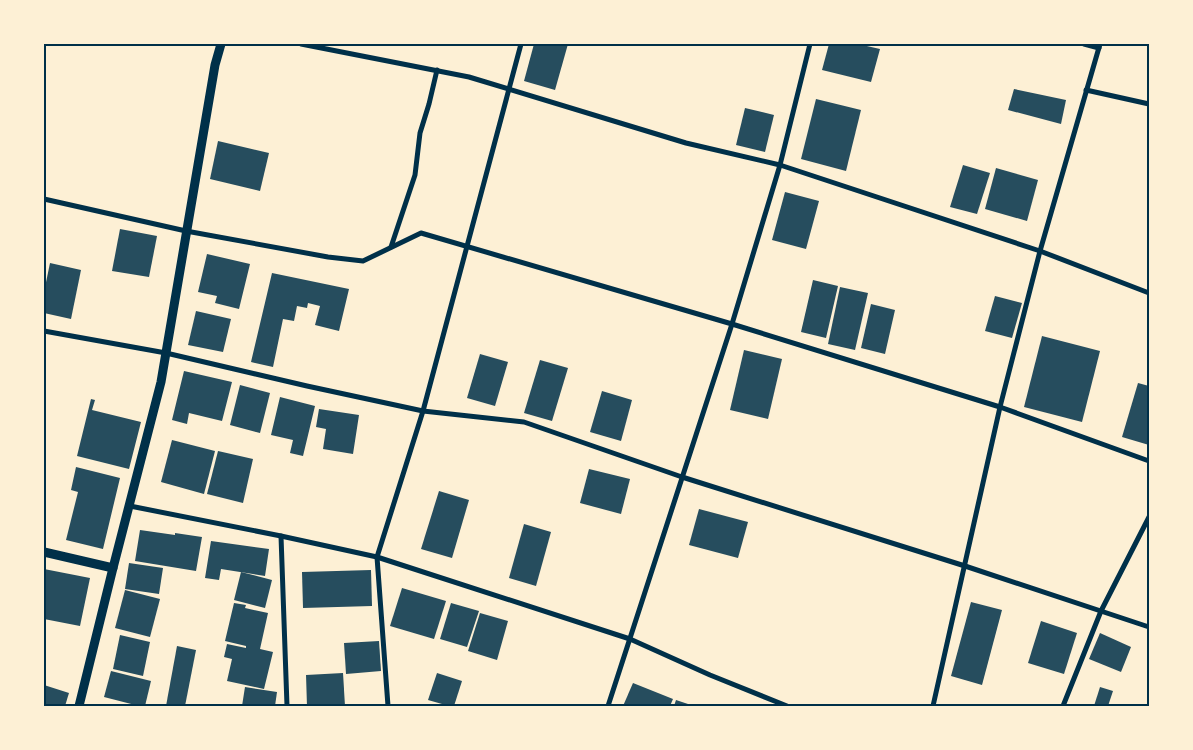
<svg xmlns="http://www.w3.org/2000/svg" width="1193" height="750" viewBox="0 0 1193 750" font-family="Overpass,sans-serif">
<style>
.building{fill:#264d5e}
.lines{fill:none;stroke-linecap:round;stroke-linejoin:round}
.minor{stroke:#003049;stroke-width:5}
.tertiary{stroke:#003049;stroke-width:9}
.neatline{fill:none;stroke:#003049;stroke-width:2}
</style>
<rect width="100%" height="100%" fill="#fdf0d5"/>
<g class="building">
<polygon points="534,44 568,44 555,90 524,81"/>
<polygon points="829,44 858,44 880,49 871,82 822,70"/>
<polygon points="1014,89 1066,100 1061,124 1008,110"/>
<polygon points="816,99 861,110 846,171 801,159"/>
<polygon points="745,108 774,115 765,152 736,145"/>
<polygon points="218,141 269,153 260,191 210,179"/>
<polygon points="963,165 990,173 977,214 950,207"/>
<polygon points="996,168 1038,180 1027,221 985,209"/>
<polygon points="785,192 819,201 806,249 772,240"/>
<polygon points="120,229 157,236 149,277 112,271"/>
<polygon points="207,254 250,264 239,309 215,303 217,296 198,292"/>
<polygon points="50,263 81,270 71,319 44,313 44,292"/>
<polygon points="272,273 349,289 339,331 315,325 320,306 308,303 307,308 297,306 294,321 283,319 273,367 251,362"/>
<polygon points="813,280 838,286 826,338 801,332"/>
<polygon points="840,287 868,293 855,350 828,344"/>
<polygon points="995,296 1022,303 1012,338 985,331"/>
<polygon points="871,304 895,310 885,354 861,348"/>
<polygon points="196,311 231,319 223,352 188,345"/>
<polygon points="1042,336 1100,351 1082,422 1024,407"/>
<polygon points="744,350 782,359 768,419 730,410"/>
<polygon points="480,354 508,362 495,406 467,398"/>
<polygon points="540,360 568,368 552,421 524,413"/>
<polygon points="184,371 232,382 222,421 189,413 187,424 172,420"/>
<polygon points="1138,383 1149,386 1149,445 1122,437"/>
<polygon points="240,385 270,393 260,433 230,425"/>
<polygon points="602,391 632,400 621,441 590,432"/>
<polygon points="280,397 315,406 303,456 290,453 293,440 271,435"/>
<polygon points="91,399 95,400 92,410 141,422 129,469 77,456"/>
<polygon points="319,409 359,415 353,454 323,449 326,429 316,427"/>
<polygon points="172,440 215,451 204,494 161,482"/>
<polygon points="218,451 253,459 243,503 207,494"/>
<polygon points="76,467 120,478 103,549 66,540 78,492 71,490"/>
<polygon points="589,469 630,479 621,514 580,503"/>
<polygon points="439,491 469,500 452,558 421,549"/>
<polygon points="699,509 748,522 738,558 689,545"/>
<polygon points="524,524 551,532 536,586 509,578"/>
<polygon points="140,530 175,535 175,533 202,537 196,571 135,561"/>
<polygon points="211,541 269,549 265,576 221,569 219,580 205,578"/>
<polygon points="129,563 163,568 159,594 125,589"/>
<polygon points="44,569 90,578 80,626 44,619"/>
<polygon points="371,570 372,606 303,608 302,572"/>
<polygon points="241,572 272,580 265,608 234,600"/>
<polygon points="402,588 446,601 434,639 390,626"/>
<polygon points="125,590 160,599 150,637 115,628"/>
<polygon points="971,602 1002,610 982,685 951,676"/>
<polygon points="234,603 246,605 245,608 268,613 260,649 273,652 264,689 227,681 232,659 224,657 227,644 246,648 246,646 225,641"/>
<polygon points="451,603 479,611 467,647 440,639"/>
<polygon points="480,613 508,621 497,660 468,651"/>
<polygon points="1041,621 1077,633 1064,674 1028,663"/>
<polygon points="1100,633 1131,647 1121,672 1089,659"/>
<polygon points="120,635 150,642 143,676 113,669"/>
<polygon points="379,641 381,671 346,674 344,643"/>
<polygon points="177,646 196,650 185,706 166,706"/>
<polygon points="111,671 151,681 145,706 139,706 104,697"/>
<polygon points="343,673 345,706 307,706 306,675"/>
<polygon points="437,673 462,681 454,706 449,706 428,700"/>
<polygon points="633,683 673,699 670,706 623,706"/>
<polygon points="44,685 69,693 65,706 44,706"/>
<polygon points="245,687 277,692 275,706 242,706"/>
<polygon points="1100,687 1113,691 1108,706 1094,706"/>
<polygon points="676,700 694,706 674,706"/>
</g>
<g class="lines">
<g class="minor">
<polyline points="301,44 469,77 686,143 780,165 1040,251 1149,293"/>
<polyline points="1084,44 1099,48"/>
<polyline points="1086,90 1149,104"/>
<polyline points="44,199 186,231 328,257 363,261 421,233 732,324 1000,407 1149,461"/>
<polyline points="391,247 415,175 420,133 429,104 437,70"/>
<polyline points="44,331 166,353 307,386 423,411 524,422 682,477 965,566 1149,627"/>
<polyline points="130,506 281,536 377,557 630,639 710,675 787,706"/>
<polyline points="281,536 287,706"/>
<polyline points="388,706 377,557 423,411 521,44"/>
<polyline points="608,706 732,324 780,165 810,44"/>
<polyline points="933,706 1000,407 1040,251 1100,44"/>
<polyline points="1063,706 1101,611 1149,517"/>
</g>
<g class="tertiary">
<polyline points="44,552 113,568"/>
<polyline points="79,706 113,568 161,382 215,65 221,44"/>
</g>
</g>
<rect width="1193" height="750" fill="none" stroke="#fdf0d5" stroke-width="90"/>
<rect x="45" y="45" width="1103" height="660" class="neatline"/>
</svg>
